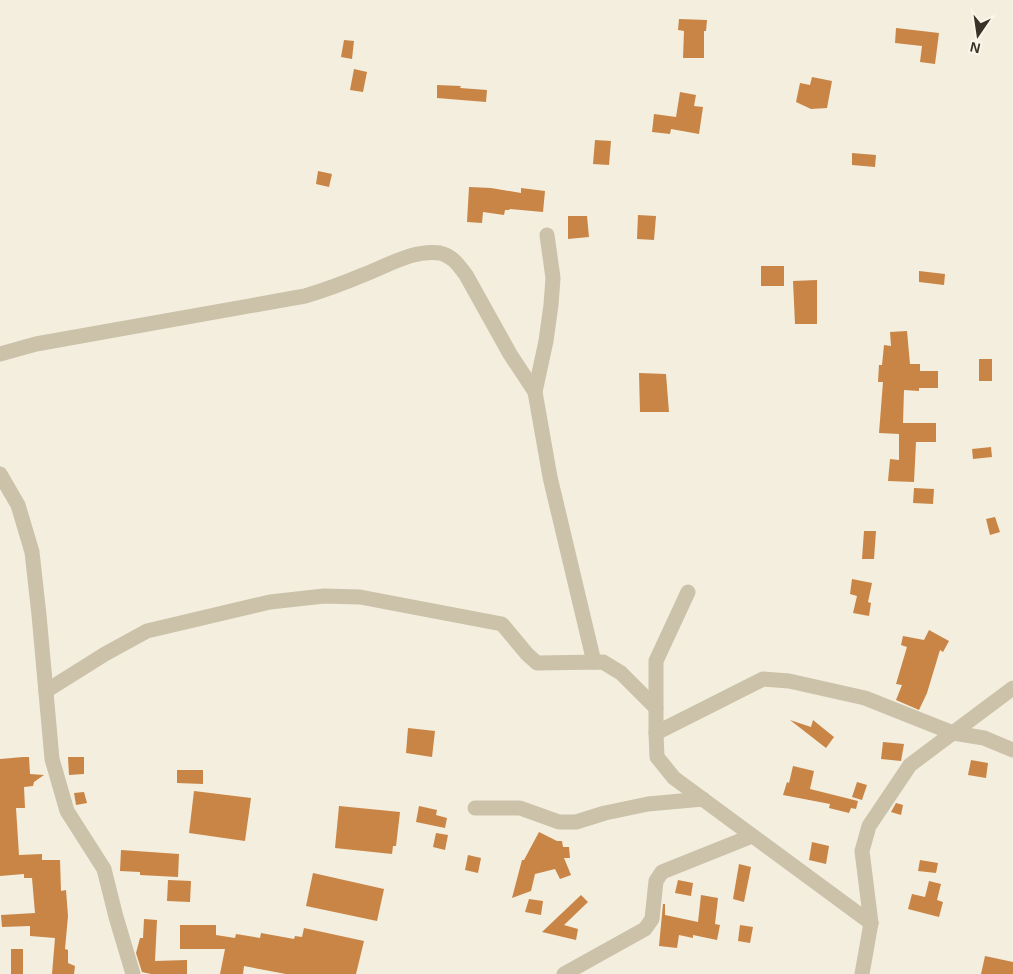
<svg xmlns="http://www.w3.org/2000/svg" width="1013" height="974" viewBox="0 0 1013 974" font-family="Arial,sans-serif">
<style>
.building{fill:#c98546}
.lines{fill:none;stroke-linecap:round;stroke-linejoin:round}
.street{stroke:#ccc1a9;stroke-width:15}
</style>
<rect width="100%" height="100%" fill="#f3eede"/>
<g class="building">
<polygon points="679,19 707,20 706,31 704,31 704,58 683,58 684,31 678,30"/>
<polygon points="896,28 939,33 935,64 920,62 922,46 895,43"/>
<polygon points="344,40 354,41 352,59 341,57"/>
<polygon points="354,69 367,72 363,92 350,90"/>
<polygon points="812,77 832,81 827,108 811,109 796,102 800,83 810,85"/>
<polygon points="437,85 461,86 460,88 487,90 486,102 437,98"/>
<polygon points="680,92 696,95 694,106 703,107 699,134 671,129 670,134 652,132 654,114 676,117"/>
<polygon points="595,140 611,141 609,165 593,164"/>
<polygon points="852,153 876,155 875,167 852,165"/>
<polygon points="318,171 332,174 329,187 316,184"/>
<polygon points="469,187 491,188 521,193 521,188 545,191 543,212 510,209 509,210 505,210 504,215 483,212 482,223 467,222"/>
<polygon points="638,215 656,216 654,240 637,239"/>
<polygon points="568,216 587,216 589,237 568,239"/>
<rect x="761" y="266" width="23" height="20"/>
<polygon points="919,271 945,274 944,285 919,282"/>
<polygon points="817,280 817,324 795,324 793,281"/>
<polygon points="907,331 910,364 920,364 920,371 938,371 938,388 919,388 919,391 904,390 903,423 936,423 936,442 916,442 914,482 888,481 890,459 899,460 899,434 879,433 883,382 878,382 879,365 882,365 884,345 891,346 890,332"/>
<rect x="979" y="359" width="13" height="22"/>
<polygon points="639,373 666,374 669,412 640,412"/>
<polygon points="991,447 992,457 973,459 972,449"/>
<polygon points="914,488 934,489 933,504 913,503"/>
<polygon points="995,517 1000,532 990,535 986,519"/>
<polygon points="864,531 876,531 874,559 862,559"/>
<polygon points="852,579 872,583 868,602 871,603 869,616 853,613 857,596 850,594"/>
<polygon points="929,630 949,641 943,652 940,650 927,693 919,710 896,700 902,685 896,684 907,647 901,645 903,636 924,640"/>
<polygon points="790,720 811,727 813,720 834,737 826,748"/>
<polygon points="408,728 435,731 432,757 406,753"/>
<polygon points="883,742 904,744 901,761 881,759"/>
<polygon points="23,757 29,757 30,774 44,775 34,782 33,786 24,787 25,808 16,808 19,855 42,854 42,860 60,860 61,891 66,890 68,916 65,949 68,950 68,963 75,966 74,974 52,974 55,938 30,936 30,926 2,927 1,915 35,913 32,878 24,878 24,874 0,876 0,759"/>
<polygon points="68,757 84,757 84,774 69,775"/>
<polygon points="971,760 988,763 986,778 968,775"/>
<polygon points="793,766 814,771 810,789 858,801 856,809 851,808 849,813 829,808 830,804 783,795 787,782 789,783"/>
<polygon points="177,770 203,770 203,784 177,783"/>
<polygon points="857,782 867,785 862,800 852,797"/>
<polygon points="194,791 251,798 245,841 189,833"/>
<polygon points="84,792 87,803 76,805 74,793"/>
<polygon points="896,803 903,805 901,815 891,812"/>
<polygon points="339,806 400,812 396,846 393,846 392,854 335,848"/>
<polygon points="419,806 437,810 436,815 447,818 445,828 416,822"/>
<polygon points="539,832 557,841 562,841 563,847 569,847 570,858 564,858 571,875 560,879 555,869 535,874 531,891 512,898 522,860 524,860"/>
<polygon points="436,833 448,835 445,850 433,847"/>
<polygon points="812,842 829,846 826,864 809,860"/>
<polygon points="121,850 179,854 178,877 140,875 140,872 120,871"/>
<polygon points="468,855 481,858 478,873 465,870"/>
<polygon points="920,860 938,863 936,873 918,871"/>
<polygon points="739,864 751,867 744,902 733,899"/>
<polygon points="313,873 384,889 377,921 306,906"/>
<polygon points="168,880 191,881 190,902 167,901"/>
<polygon points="678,880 693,883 691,896 675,893"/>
<polygon points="929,881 941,884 937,900 943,902 939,917 908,909 912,894 925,897"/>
<polygon points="581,895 588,902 564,925 578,929 576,940 542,932"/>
<polygon points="701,895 718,898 715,924 720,925 717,940 693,935 693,938 679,935 677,948 659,946 663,904 665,904 665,915 698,922"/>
<polygon points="529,899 543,901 541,915 525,912"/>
<polygon points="144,919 157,920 155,961 187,960 187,974 151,974 142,972 136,953 140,938 143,938"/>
<polygon points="180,925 216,925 216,935 235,938 236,934 260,938 261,933 294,939 295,936 302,937 304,928 364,941 356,974 286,974 244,966 243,974 220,974 225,949 180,949"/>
<polygon points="740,925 753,927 750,943 738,941"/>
<rect x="11" y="949" width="12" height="25"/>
<polygon points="985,956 1013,962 1013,974 981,974"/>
</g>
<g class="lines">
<g class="street">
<polyline points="547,235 553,278 551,305 546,341 535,392 550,477 594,662"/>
<path d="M0,354L36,344L305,296C325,290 344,283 363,275C387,266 414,249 440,253C453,256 459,266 466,275L510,354L535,392"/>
<polyline points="0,474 18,505 32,552 39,615 52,759 67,811 104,869 116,917 133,974"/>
<polyline points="688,592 656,661 656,733 657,757 674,778 871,923"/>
<polyline points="46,691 105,654 147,631 270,602 324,596 360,597 502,624 527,654 537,663 603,662 621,673 656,708"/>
<polyline points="656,733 763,679 789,681 865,698 953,733 984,738 1013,750"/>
<polyline points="475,808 520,808 559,822 576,822 605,813 648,804 703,799"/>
<polyline points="564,974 645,929 652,919 656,881 662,872 752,836"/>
<polyline points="862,974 871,923 862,851 869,826 910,765 1013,688"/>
</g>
</g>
<g transform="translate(978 35) rotate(193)" stroke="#faf7ea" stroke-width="4" paint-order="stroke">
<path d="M0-4L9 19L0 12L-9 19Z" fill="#393229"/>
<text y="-8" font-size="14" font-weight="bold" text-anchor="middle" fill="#393229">N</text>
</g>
</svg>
